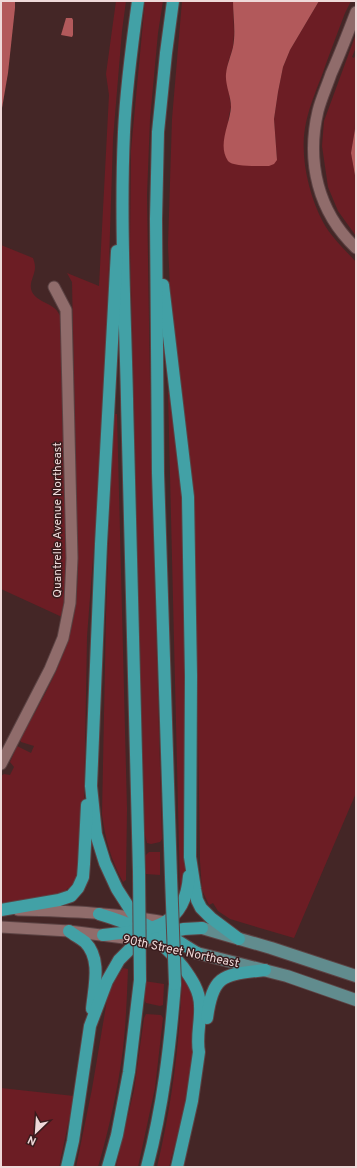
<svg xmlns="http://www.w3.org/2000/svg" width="357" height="1168" viewBox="0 0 357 1168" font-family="Overpass,sans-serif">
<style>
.green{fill:#6c1d24}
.water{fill:#b2595b}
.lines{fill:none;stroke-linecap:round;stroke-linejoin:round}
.minor-casing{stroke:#5c4344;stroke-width:13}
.major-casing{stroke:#5c4344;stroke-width:14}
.highway-casing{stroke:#5c4344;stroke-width:14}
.minor{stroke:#906c6b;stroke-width:11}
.major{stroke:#618c8e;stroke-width:12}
.highway{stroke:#42a1a6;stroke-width:12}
.highway-bridge-casing{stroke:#5c4344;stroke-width:14;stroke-linecap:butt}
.highway-bridge{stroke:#42a1a6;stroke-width:12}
.labels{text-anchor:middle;stroke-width:3;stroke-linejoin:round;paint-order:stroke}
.street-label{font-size:12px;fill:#eed9d9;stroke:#391c1d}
</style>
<rect width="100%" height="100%" fill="#442626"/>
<g class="green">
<path d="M116,1H126L122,31L113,139L107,325L98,492L87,637L84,809L81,872L71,889L68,888L61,895L12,903H1V776L4,774L10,775L14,767L10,762L17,746L31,753L34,746L21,742L20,740C37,708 56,677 67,643C75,620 77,595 78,571L72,282L67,273L99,286L109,95L106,74Z"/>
<polygon points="145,1 163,1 158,33 150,119 147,195 151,448 162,839 160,842 151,844 147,843 145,835 130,246 131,150"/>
<path d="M182,1H233L234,33L233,47L228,63L226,75L231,106L228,121L277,160L274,119L278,92L283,67L290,50L319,1H351L345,13C337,34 329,55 322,75C315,93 308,110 305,128C300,157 309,196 323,222C331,237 345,250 356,262V793L294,938L230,919L218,911L213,903L209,905L202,890L200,861L196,598L192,514L172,332L168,245L172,119Z"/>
<polygon points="356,34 356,47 352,57 354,58 356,54 356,123 351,153 356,181 356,236 338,211 328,187 322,146 324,121"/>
<path d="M1,245L33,258C34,261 35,264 35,267C35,276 28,283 32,292C38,303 54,303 59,314C61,316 61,321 61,323C62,375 63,427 64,479C66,525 69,571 62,617L1,589Z"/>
<polygon points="168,392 172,392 184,500 187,867 183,890 180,889"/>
<path d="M113,414H117L127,809L126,880L123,882C111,860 105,839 102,814L106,615Z"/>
<polygon points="149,852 160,852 160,875 146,874 145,856"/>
<path d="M123,968L128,969C127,996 126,1023 123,1049C118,1089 109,1129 98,1167H76L92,1089L107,1000L112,986Z"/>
<path d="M182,977L187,979L198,1005L191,1074L183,1114L169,1167H157C172,1104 180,1041 182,977Z"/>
<polygon points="144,981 164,984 163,1005 160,1006 146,1003 145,1001"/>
<polygon points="146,1014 161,1015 163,1018 155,1088 138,1167 116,1167 134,1090 144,1018"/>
<polygon points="1,1088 74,1096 59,1167 1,1167"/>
</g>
<g class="water">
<polygon points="1,1 15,1 15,8 8,73 1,114"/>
<path d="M233,1H319L290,50L283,67L278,92L274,119L277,160L274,164L269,166C261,166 232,167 228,161C217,145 230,124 231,107C231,96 225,85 226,74C227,64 231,56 233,47C236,32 233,16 233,1Z"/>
<polygon points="66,18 72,18 73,20 73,35 72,37 61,35"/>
<polygon points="356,123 356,181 351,153"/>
</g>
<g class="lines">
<g class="minor-casing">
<g id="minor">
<path d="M356,12C348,33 340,54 331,74C327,86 321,99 318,111C306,162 318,212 356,248"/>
<polyline points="1,764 50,669 63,638 70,603 72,558 66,310 54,287"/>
<path d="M18,910C68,911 120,913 170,923"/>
<polyline points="1,927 69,931 148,941"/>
</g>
</g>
<g class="major-casing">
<g id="major">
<polyline points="202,928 271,948 356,976"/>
<polyline points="197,953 287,976 356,1000"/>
</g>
</g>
<g class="highway-casing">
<g id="highway">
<path d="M138,1C132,44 126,88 124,132C120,221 125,310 127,399C130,557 134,715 139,872"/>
<polyline points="117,251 101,544 91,786 96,834 105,863 117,889 135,917 144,924 173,938 197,953"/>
<polyline points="163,285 188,497 191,676 190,857 195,889 197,900 201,908 211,918 239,939"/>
<polyline points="171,877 158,473 156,219 158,132 166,53 173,1"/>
<polyline points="1,910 59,900 71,896 78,888 83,877 84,864 87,805"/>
<path d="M99,914C139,926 156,934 183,967C191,978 200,991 200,1006C201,1021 196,1037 199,1052L192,1101L177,1167"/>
<path d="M69,931C74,935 80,938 85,942C102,959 94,987 92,1009"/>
<polyline points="164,933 184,929 202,928"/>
<path d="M103,935C146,930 185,931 189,876"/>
<path d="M207,1018C213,973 224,975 265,970"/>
<polyline points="67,1167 73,1141 90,1026 107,981 119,960 129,950 147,938"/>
<polyline points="108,1167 117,1135 129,1072 140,980"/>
<path d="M147,1167C163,1106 170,1047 175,984"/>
</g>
</g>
<use href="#minor" class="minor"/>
<use href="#major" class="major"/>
<use href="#highway" class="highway"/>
<g class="highway-bridge-casing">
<g id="highway-bridge">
<polyline points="139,872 140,980"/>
<polyline points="171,877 175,984"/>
</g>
</g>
<use href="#highway-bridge" class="highway-bridge"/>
</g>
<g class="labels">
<g class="street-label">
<text transform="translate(57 520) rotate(-90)" y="4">Quantrelle Avenue Northeast</text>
<text transform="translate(181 951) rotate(12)" y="4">90th Street Northeast</text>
</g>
</g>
<rect width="357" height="1168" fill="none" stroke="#eed9d9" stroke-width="4"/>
<g transform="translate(36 1132) rotate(205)" stroke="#391c1d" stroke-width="3" paint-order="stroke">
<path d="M0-3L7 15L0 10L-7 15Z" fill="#eed9d9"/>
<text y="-6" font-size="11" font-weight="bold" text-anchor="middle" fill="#eed9d9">N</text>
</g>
</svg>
